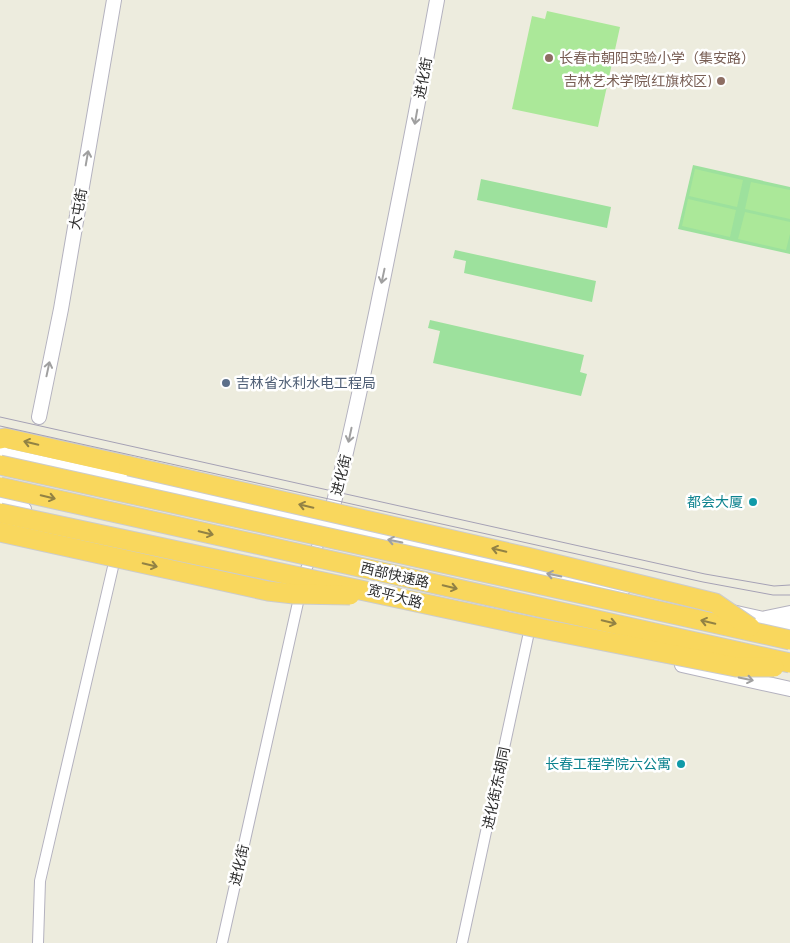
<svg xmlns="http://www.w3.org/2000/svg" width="790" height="943" viewBox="0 0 790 943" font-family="Barlow,'Noto Sans SC',sans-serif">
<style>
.green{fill:#9de19d}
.pitch{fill:#abe899}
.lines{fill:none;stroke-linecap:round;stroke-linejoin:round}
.street-casing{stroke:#b4b2bf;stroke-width:12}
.secondary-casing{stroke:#b4b2bf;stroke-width:16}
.highway-casing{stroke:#ccc;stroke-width:21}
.street{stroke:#fff;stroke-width:10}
.secondary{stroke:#fff;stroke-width:14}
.highway{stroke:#f9d75d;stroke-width:19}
.tram{stroke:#a5a1b5;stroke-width:1}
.highway-bridge-casing{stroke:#ccc;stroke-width:21;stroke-linecap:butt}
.highway-bridge{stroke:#f9d75d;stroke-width:19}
.oneway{stroke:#a0a0a0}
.oneway2{stroke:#928244}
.education-dot{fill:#8d6e63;stroke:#fff;stroke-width:2}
.service-dot{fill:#5c6f8a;stroke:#fff;stroke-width:2}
.culture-dot{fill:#0f9aa8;stroke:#fff;stroke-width:2}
.labels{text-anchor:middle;stroke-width:5;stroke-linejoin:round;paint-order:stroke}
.education-label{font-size:14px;fill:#785e54;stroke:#fff;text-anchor:start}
.street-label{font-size:14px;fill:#2c2c2c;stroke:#fff}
.service-label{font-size:14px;fill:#4e5e75;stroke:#fff;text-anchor:start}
.culture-label{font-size:14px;fill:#0d838f;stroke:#fff;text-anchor:end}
</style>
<rect width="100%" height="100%" fill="#edecde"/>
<g class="green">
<polygon points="693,165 790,187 790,254 678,229"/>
<polygon points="481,179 611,207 607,228 477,200"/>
<polygon points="455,250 596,281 592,302 464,273 466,261 453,258"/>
<polygon points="430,320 584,355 580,372 587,374 581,396 433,363 440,331 428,328"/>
</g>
<g class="pitch">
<polygon points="547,11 620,27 598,127 512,109 532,16 545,19"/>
<polygon points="695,169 743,180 737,207 689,196"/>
<polygon points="751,182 790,190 790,219 745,209"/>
<polygon points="688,199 736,210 730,237 682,226"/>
<polygon points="745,212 790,222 790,234 786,250 738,239"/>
</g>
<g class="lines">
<g class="street-casing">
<g id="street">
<polyline points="38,943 40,881 116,554"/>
<polyline points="222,943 305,571 324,533"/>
<polyline points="462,943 529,632"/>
</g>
</g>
<g class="secondary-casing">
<g id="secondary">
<polyline points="39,417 61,309 114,0"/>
<polyline points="0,452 5,455 498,564 623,589"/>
<polyline points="0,503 24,509"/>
<path d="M329,521C348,451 362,380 377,309C398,206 418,104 437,0"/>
<polyline points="732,612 790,625"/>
<polyline points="766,618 790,613"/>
<polyline points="682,665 790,689"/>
</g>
</g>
<g class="highway-casing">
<polyline id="highway" points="0,439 5,438 129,466"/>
</g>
<use href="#street" class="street"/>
<use href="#secondary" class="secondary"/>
<use href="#highway" class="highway"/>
<g class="tram">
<polyline points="0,417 705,574 774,586 790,585"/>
<polyline points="0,426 703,582 773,595 790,595"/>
</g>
<g class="highway-bridge-casing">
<g id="highway-bridge">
<polyline points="0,465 790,640"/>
<polyline points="129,466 527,557 715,603 750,627"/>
<polyline points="0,487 790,663"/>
<polyline points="0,513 533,627 736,667 774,667"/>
<polyline points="0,532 268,591 294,594 350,595"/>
</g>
</g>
<use href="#highway-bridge" class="highway-bridge"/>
</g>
<defs><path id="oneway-shaft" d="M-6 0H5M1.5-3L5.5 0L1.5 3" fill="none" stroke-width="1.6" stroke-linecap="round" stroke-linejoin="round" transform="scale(1.25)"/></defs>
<g class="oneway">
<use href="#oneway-shaft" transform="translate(416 117) rotate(100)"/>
<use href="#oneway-shaft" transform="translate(87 158) rotate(-80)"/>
<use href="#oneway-shaft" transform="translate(383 276) rotate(102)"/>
<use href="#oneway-shaft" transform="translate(48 369) rotate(-78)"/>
<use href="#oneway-shaft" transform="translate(350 435) rotate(102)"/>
<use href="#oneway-shaft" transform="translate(395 541) rotate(-168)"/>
<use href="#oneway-shaft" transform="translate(554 575) rotate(-168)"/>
<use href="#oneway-shaft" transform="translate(746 679) rotate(12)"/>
</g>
<g class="oneway2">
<use href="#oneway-shaft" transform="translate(31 443) rotate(-167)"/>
<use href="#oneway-shaft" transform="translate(48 497) rotate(13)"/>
<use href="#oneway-shaft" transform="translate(306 506) rotate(-167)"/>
<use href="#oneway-shaft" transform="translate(206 533) rotate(13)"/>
<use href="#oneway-shaft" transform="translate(499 550) rotate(-167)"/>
<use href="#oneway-shaft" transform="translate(150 565) rotate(13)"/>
<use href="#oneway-shaft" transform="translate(450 587) rotate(13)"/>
<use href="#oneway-shaft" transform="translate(609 622) rotate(13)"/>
<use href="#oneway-shaft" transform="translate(708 622) rotate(-167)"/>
</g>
<g class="education-dot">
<circle cx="549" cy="58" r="5"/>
<circle cx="721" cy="81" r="5"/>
</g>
<circle class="service-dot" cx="226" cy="383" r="5"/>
<g class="culture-dot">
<circle cx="753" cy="502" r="5"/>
<circle cx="681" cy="764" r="5"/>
</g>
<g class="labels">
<g class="education-label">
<text x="559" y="63">长春市朝阳实验小学（集安路）</text>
<text x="711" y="86" text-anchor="end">吉林艺术学院(红旗校区)</text>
</g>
<g class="street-label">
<text transform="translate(423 78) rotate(-80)" y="5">进化街</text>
<text transform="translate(78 209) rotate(-80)" y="5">大屯街</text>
<text transform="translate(341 475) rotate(-76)" y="5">进化街</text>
<text transform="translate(395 575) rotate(13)" y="5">西部快速路</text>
<text transform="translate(395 596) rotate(15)" y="5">宽平大路</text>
<text transform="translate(496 788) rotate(-78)" y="5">进化街东胡同</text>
<text transform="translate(239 865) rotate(-77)" y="5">进化街</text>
</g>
<g class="service-label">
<text x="236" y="388">吉林省水利水电工程局</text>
</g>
<g class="culture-label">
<text x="743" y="507">都会大厦</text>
<text x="671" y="769">长春工程学院六公寓</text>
</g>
</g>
</svg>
